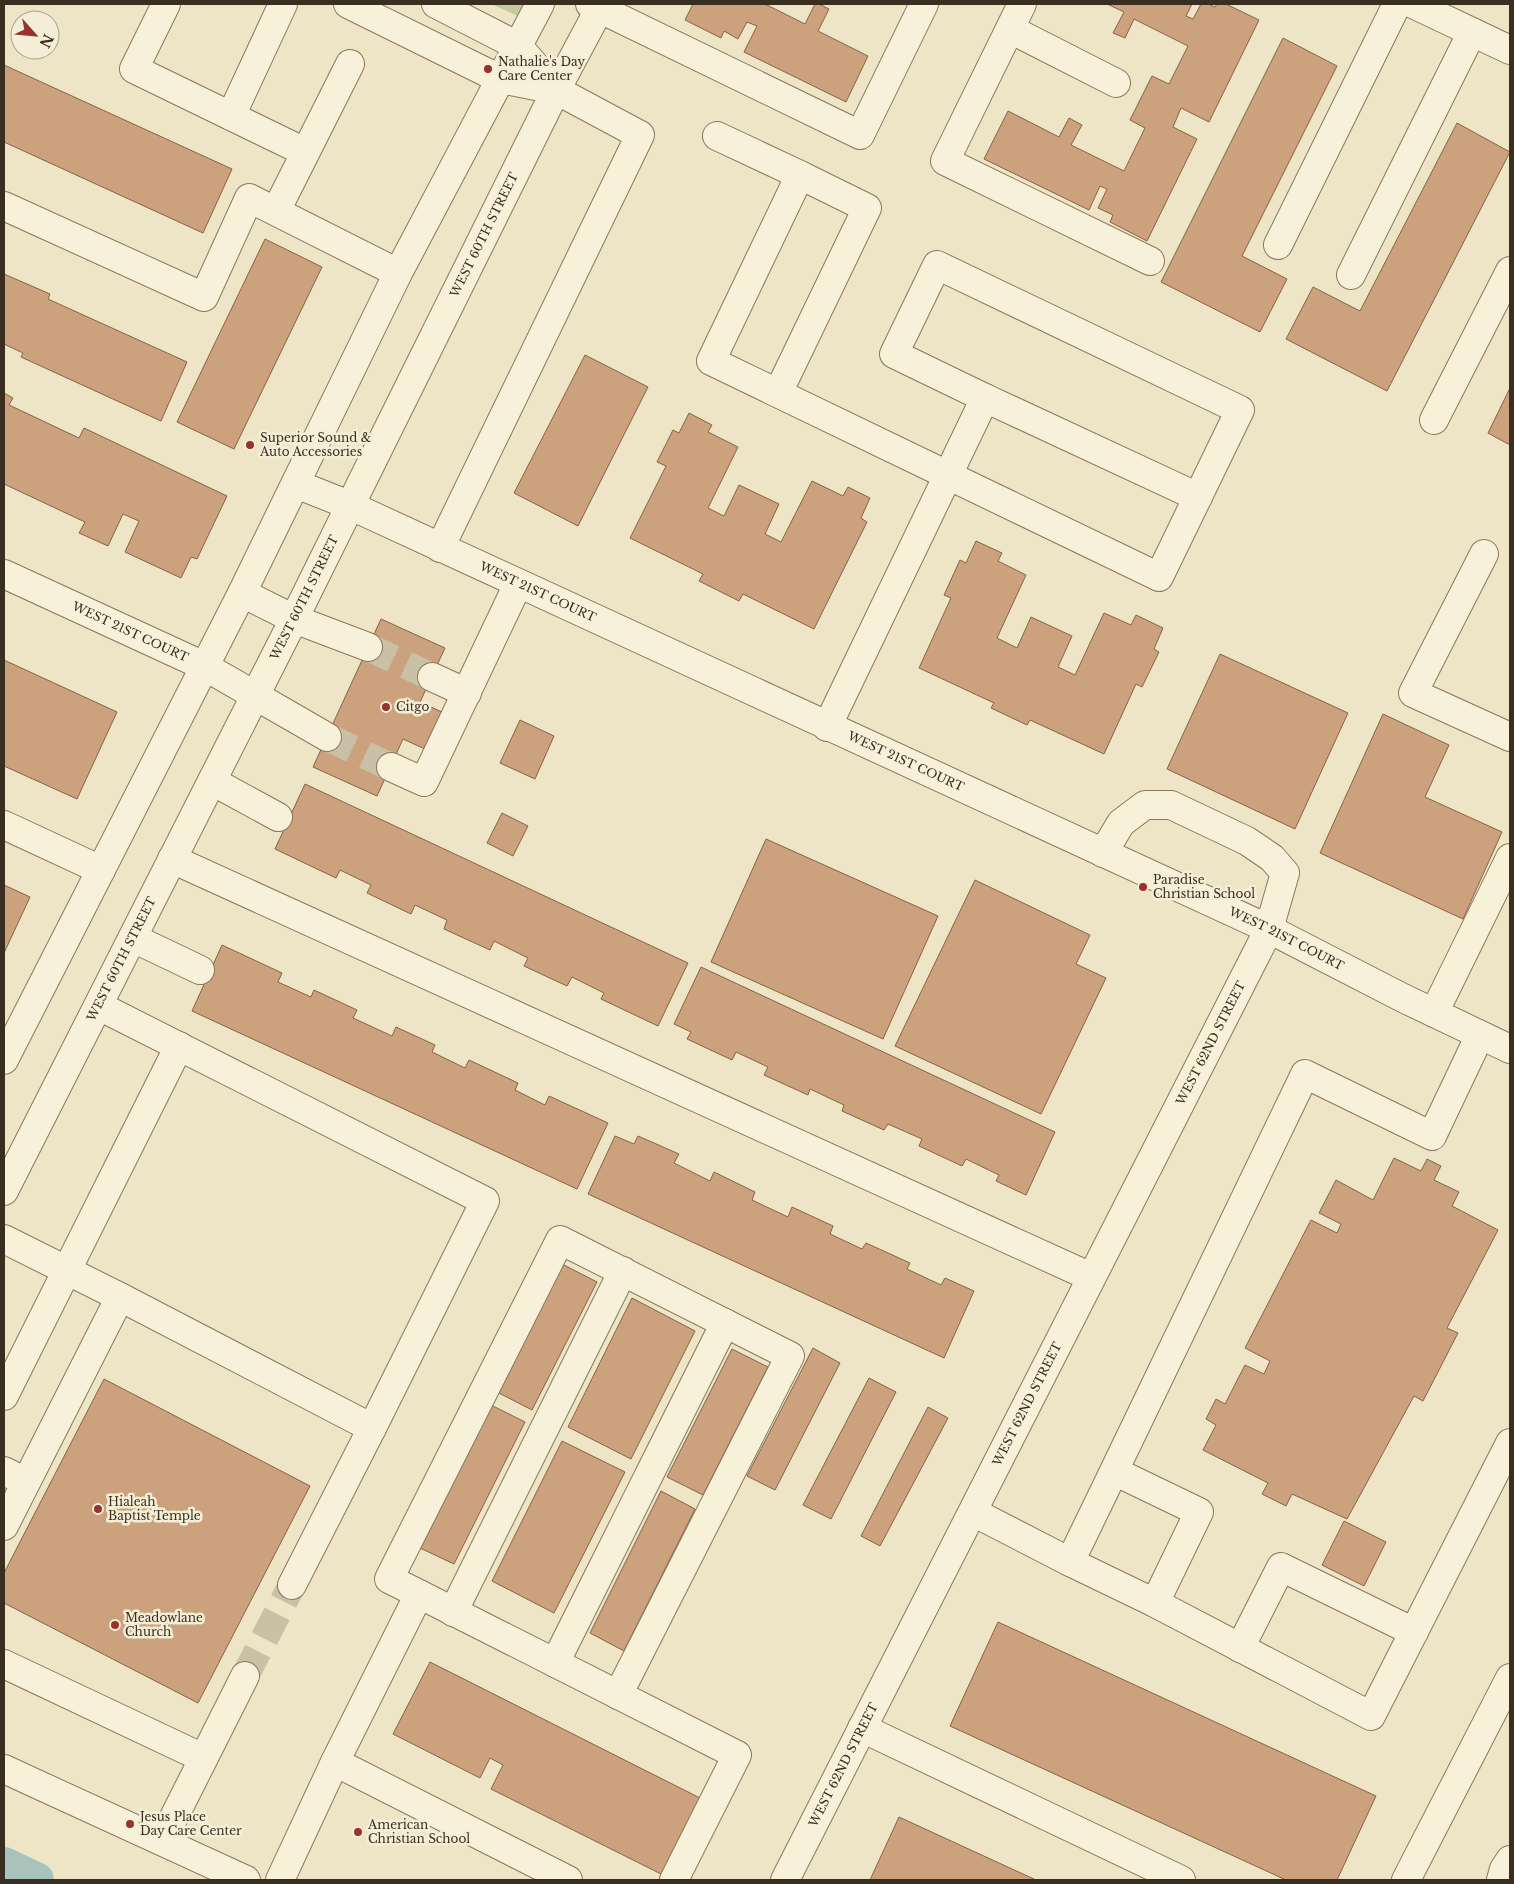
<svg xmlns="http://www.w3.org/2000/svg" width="1514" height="1884" viewBox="0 0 1514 1884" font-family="'Libre Baskerville',serif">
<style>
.green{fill:#c3cc9a}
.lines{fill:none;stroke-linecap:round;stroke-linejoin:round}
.canal{stroke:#a8c2bc;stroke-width:36}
.building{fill:#cba27d;stroke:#886242}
.minor-tunnel{stroke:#cac0a5;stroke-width:28;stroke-dasharray:28 14;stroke-linecap:butt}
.minor-casing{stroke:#89775c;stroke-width:30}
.minor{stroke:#f8f1da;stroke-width:28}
.poi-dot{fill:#97332d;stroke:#f5eed6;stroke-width:2}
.labels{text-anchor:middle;stroke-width:5;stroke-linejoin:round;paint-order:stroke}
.poi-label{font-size:12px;fill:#3a2e20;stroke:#f5eed6;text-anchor:start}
.street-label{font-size:12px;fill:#3a2e20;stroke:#f5eed6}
</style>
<rect width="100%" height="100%" fill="#eee5c6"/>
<polygon class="green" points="491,4 551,4 540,26"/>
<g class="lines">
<polyline class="canal" points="4,1865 36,1880"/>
</g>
<g class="building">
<polygon points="693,4 765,4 805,24 815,4 819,4 829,9 818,31 868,56 846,102 744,52 757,26 747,22 738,39 724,31 721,38 685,20"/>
<polygon points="1107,4 1192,4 1186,16 1193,19 1201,4 1208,4 1215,7 1217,4 1226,4 1259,20 1209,122 1181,108 1173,127 1197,139 1147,241 1110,222 1113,215 1098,208 1107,189 1100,186 1089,210 984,159 1008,111 1059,137 1069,118 1082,125 1071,145 1124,171 1145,128 1130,120 1152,76 1169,84 1188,46 1134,19 1125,38 1113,33 1124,12"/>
<polygon points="1283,38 1337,66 1242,256 1287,279 1260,332 1161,282"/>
<polygon points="4,65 232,169 203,233 4,142"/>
<polygon points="1457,123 1510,152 1387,391 1286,339 1313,287 1360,311"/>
<polygon points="265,239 322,267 234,449 177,422"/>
<polygon points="4,274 50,294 48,299 187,362 161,421 21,357 23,353 4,344"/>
<polygon points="585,355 648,387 578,526 514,493"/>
<polygon points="1510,388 1510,445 1488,433"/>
<polygon points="4,393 13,398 9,405 79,438 84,428 227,496 197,559 191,557 181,578 125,552 139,521 123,514 108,546 79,533 85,522 4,484"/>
<polygon points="689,413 712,425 708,432 738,447 708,508 724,516 739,485 779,504 765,534 781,542 812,481 843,496 848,487 870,498 861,518 867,522 814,629 743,594 739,601 699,581 703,574 630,538 666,466 657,462 673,430 679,433"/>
<polygon points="976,541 1002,553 998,561 1026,575 997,638 1017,648 1031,617 1072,636 1058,667 1075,675 1104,613 1131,625 1136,615 1163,628 1154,649 1159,652 1142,687 1136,684 1104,754 1030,720 1027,725 991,708 994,703 919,668 951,598 944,595 960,560 966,563"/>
<polygon points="381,619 445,648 420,702 444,713 427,750 403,739 377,796 313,767"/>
<polygon points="1220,654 1348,713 1295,829 1167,769"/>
<polygon points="4,660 117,712 77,799 4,766"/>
<polygon points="1383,714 1449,745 1425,797 1502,832 1463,919 1320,853"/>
<polygon points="520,720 554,736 535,779 500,763"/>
<polygon points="305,784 688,963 658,1026 601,999 604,993 572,977 567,986 524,966 528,958 494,941 490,950 444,929 447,920 415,905 411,914 367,893 371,885 340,870 336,878 275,849"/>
<polygon points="502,813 528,826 513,856 487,843"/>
<polygon points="766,839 938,916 883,1039 711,962"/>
<polygon points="975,880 1090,935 1076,964 1106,978 1041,1114 895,1046"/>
<polygon points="4,885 30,897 4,953"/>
<polygon points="222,945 282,973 278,982 311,997 314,990 357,1010 353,1018 392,1036 396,1027 435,1045 432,1052 465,1068 469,1060 518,1083 515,1090 545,1105 549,1096 608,1123 577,1189 192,1011"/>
<polygon points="701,967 1055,1132 1026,1195 996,1181 999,1175 966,1159 962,1166 919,1146 922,1139 888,1124 884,1130 842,1111 844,1105 810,1089 808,1095 764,1075 768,1067 736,1052 732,1060 687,1039 691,1032 674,1024"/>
<polygon points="615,1136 634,1144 638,1136 679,1154 674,1163 710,1181 714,1172 755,1192 752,1200 788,1217 792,1207 833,1226 830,1234 862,1249 866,1243 910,1263 907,1269 941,1285 945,1278 974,1291 944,1358 588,1194"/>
<polygon points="1394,1158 1421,1171 1427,1159 1441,1166 1434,1180 1459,1192 1452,1206 1498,1230 1447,1328 1458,1333 1423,1401 1414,1396 1347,1519 1292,1494 1286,1506 1262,1494 1268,1483 1203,1450 1216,1425 1206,1419 1216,1399 1225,1404 1245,1365 1264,1374 1270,1361 1245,1348 1311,1220 1337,1233 1341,1224 1319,1213 1336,1180 1373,1200"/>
<polygon points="562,1264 597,1282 532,1410 497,1392"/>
<polygon points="632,1298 695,1331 631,1459 568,1427"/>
<polygon points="813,1348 840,1363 775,1490 747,1476"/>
<polygon points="732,1349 768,1367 703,1495 667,1477"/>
<polygon points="869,1378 896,1392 831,1519 803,1505"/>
<polygon points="104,1379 310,1486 198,1703 4,1603 4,1573"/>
<polygon points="491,1405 525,1422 454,1564 420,1548"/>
<polygon points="928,1407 948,1418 880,1546 861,1536"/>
<polygon points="562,1441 625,1472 554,1613 492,1581"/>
<polygon points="661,1491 695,1509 624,1651 590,1633"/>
<polygon points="1344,1521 1386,1542 1364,1586 1322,1565"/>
<polygon points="998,1622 1376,1796 1337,1880 1286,1880 950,1726"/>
<polygon points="430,1662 702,1799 663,1875 491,1789 503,1765 490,1758 480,1778 393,1734"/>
<polygon points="899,1817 1036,1880 870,1880"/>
</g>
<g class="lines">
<g class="minor-tunnel">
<polyline points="368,647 432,677"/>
<polyline points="327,737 391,767"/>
<polyline points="245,1676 292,1585"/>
</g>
<g class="minor-casing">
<g id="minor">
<polyline points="166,4 134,69 305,152"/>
<polyline points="348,4 500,79 556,90 640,135 440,548"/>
<polyline points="436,4 518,46 556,90"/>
<polyline points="590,4 860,135 924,4"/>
<polyline points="1022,4 945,161 1150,261"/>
<polyline points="1413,4 1510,50"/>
<polyline points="1010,29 1116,83"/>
<polyline points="231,116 283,4"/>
<polyline points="717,136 800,175"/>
<polyline points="4,206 204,297 249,198 398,273"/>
<polyline points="276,211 350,64"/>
<polyline points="1278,245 1397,4"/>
<polyline points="1351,275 1472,32"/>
<path d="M778,393L867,208L800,175L711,361C860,433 1010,505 1159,577L1240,410L937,265L894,354L985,398L827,727"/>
<polyline points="985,398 1198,497"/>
<polyline points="1434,420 1510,271"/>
<path id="s1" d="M296,484L349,505L1269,929L1403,998L1510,1049"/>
<polyline points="1484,554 1413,693 1510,737"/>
<path id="s2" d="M4,574L204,666L327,737"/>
<polyline points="242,593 294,619 368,647"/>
<polyline points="432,677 467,693"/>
<polyline points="391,767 424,782 518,584"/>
<polyline points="212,781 278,817"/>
<polyline points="4,825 101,870"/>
<polyline points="172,859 1091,1277"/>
<polyline points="133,938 200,970"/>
<polyline points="99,1006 485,1201 372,1428"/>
<polyline points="1434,1013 1510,858"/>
<polyline points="4,1060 242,593 398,273 540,4"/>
<path id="s3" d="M4,1191L294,619L556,90L602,4"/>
<polyline points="4,1239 120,1297 372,1428 292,1585"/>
<polyline points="4,1396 179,1046"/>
<polyline points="4,1471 26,1482"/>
<polyline points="1114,1471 1070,1562 1155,1603 1199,1512 1114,1471 1305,1074 1432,1136 1480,1035"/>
<polyline points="973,1512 1070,1562"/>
<polyline points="4,1526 120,1297"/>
<polyline points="419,1594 389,1579 560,1240 790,1356 618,1695"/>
<polyline points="1155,1603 1371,1716 1510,1443"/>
<polyline points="453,1612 623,1271"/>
<polyline points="1240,1648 1281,1567 1414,1632"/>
<polyline points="555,1663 725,1323"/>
<polyline points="4,1664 203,1758"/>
<polyline points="862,1728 1181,1880"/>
<polyline points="4,1769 246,1880"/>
<polyline points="162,1841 245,1676"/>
<polyline points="280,1880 335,1762"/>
<polyline points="568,1880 335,1762 419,1594 737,1755 674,1880"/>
<path id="s4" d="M785,1880L1269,929L1285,873L1272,858L1247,841L1171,805H1145L1121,823L1103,853"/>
<polyline points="1406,1880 1510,1678"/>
<polyline points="1501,1880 1504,1869 1510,1860"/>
</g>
</g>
<use href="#minor" class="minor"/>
</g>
<g class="poi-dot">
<circle cx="488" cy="69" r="5"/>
<circle cx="250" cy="445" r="5"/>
<circle cx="386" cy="707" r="5"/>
<circle cx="1143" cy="887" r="5"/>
<circle cx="98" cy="1509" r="5"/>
<circle cx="115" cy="1625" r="5"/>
<circle cx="130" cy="1824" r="5"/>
<circle cx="358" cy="1832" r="5"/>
</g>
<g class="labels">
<g class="poi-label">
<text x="498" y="66">Nathalie's Day<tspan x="498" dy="14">Care Center</tspan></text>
<text x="260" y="442">Superior Sound &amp;<tspan x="260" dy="14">Auto Accessories</tspan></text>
<text x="396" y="711">Citgo</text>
<text x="1153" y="884">Paradise<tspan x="1153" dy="14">Christian School</tspan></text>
<text x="108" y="1506">Hialeah<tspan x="108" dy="14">Baptist Temple</tspan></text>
<text x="125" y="1622">Meadowlane<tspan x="125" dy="14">Church</tspan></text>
<text x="140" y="1821">Jesus Place<tspan x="140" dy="14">Day Care Center</tspan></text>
<text x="368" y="1829">American<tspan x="368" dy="14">Christian School</tspan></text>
</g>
<g class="street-label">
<text dy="4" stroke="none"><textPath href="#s3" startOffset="1070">WEST 60TH STREET</textPath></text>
<text dy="4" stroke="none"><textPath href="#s1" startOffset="265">WEST 21ST COURT</textPath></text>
<text dy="4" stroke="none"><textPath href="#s3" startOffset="665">WEST 60TH STREET</textPath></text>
<text dy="4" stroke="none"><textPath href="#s2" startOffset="139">WEST 21ST COURT</textPath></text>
<text dy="4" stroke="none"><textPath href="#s1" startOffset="670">WEST 21ST COURT</textPath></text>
<text dy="4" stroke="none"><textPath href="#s1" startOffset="1090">WEST 21ST COURT</textPath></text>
<text dy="4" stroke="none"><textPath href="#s3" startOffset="260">WEST 60TH STREET</textPath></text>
<text dy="4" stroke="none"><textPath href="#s4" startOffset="939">WEST 62ND STREET</textPath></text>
<text dy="4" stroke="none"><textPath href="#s4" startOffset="534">WEST 62ND STREET</textPath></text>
<text dy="4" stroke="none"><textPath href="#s4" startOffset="129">WEST 62ND STREET</textPath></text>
</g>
</g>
<rect width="1514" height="1884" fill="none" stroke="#3a2e20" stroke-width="10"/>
<g transform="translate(35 35) rotate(117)"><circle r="24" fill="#f5eed6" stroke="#aaa18d"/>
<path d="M0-4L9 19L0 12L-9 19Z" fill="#97332d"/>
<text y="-8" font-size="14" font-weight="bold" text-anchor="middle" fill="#3a2e20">N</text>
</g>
</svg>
